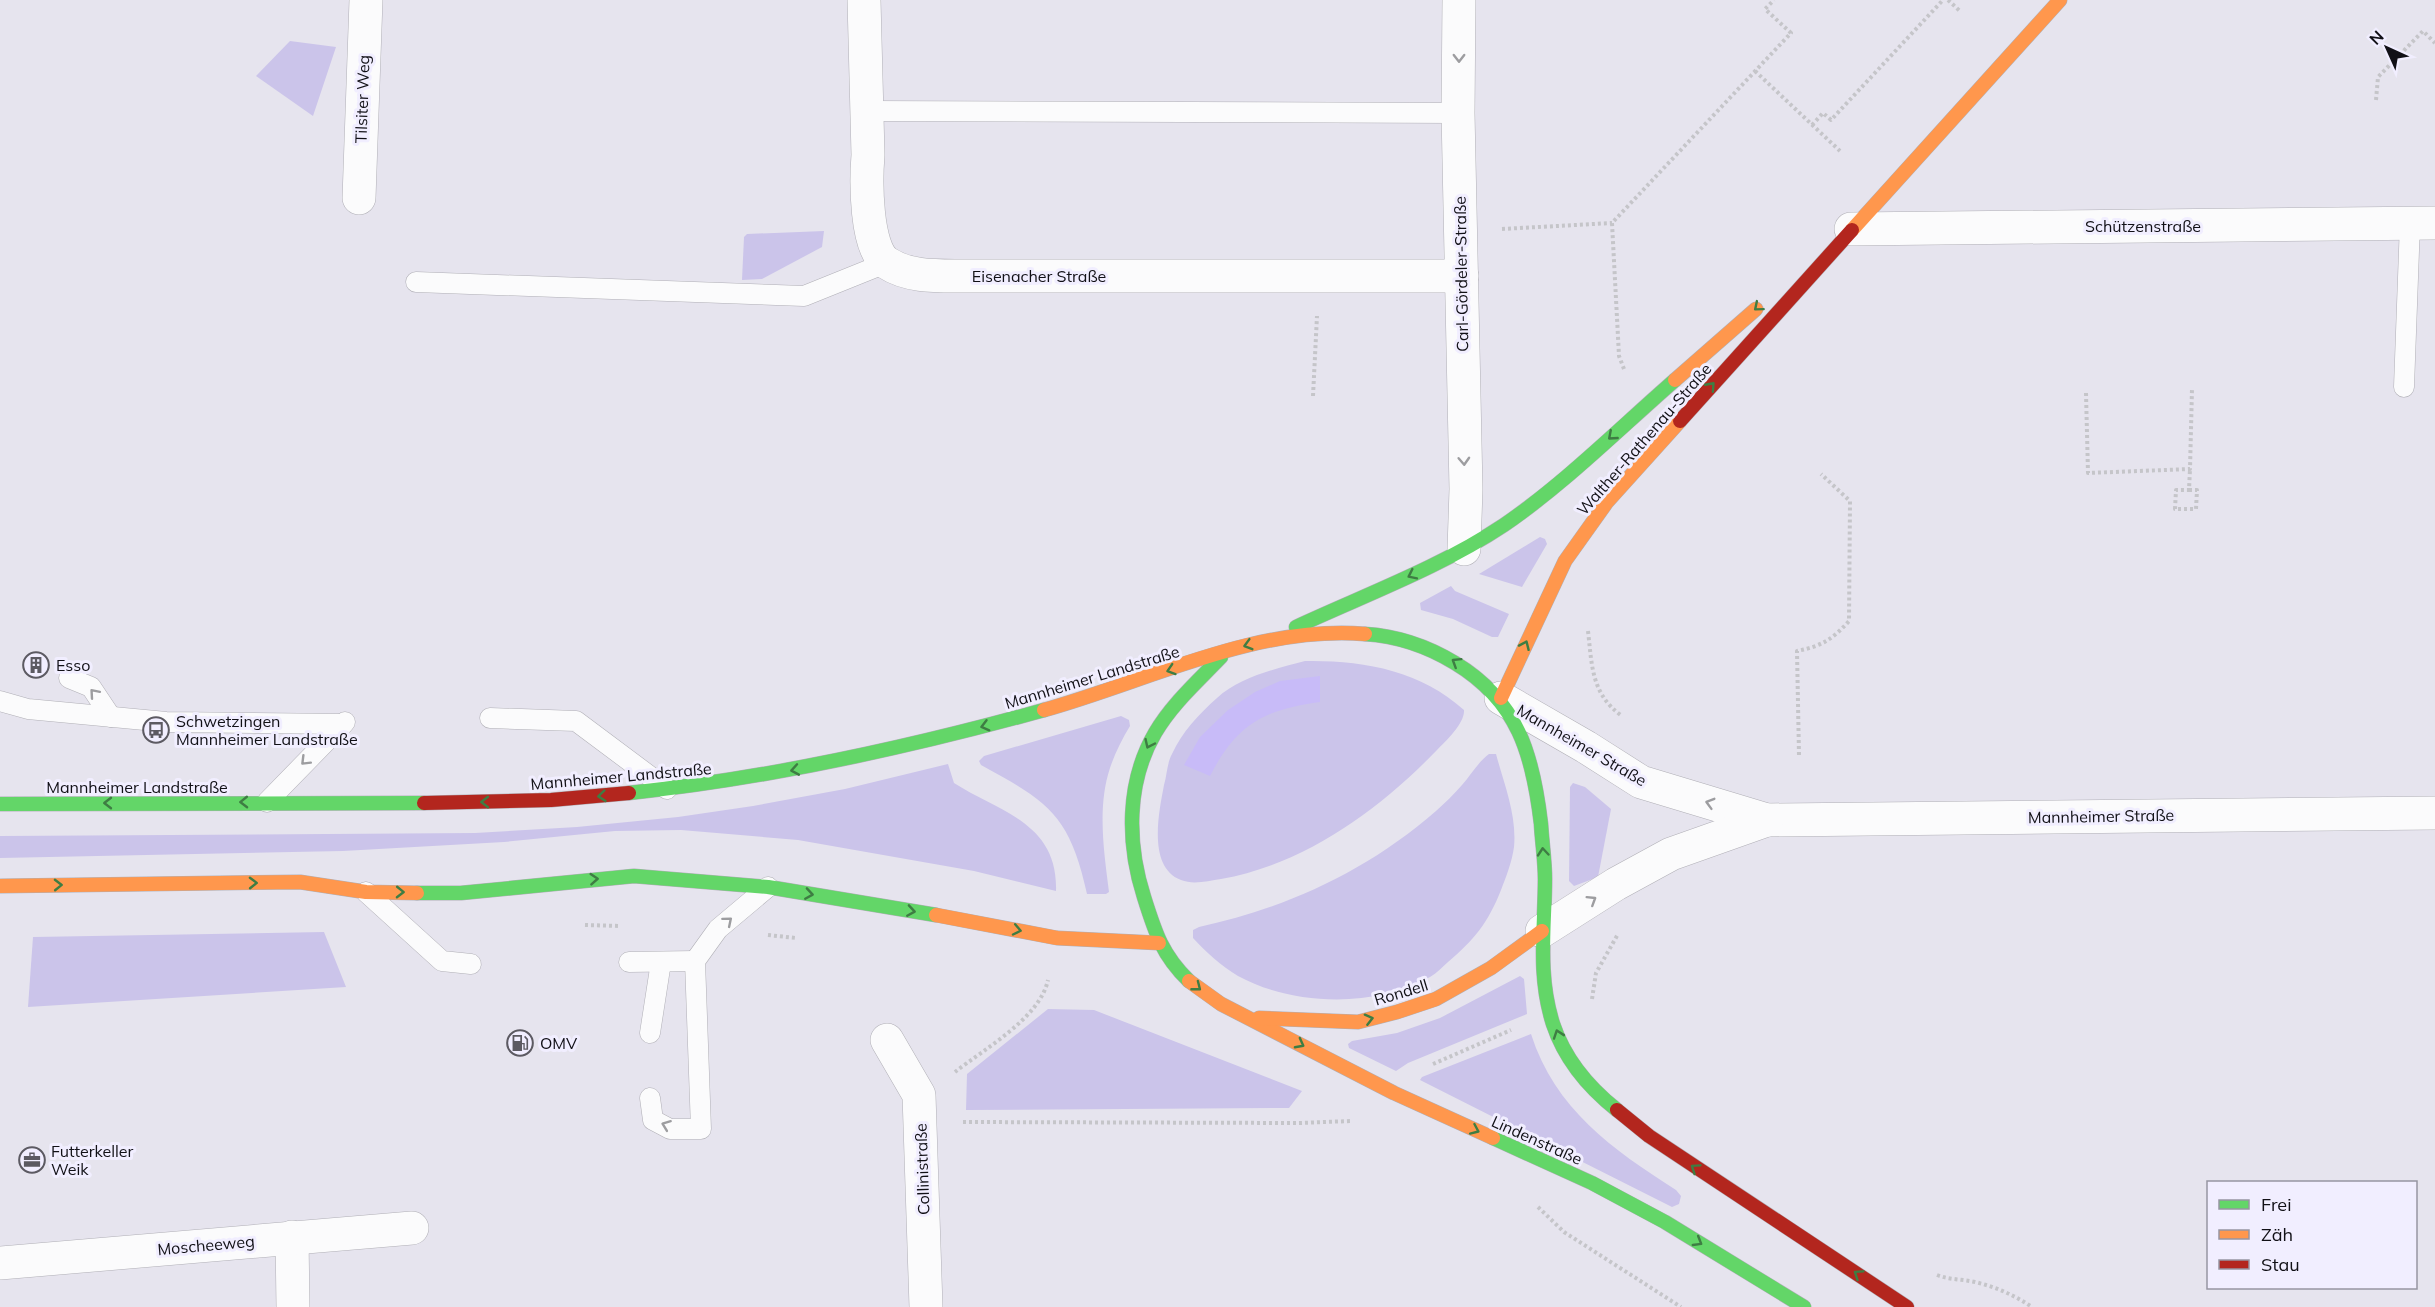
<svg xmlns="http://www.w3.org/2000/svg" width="2435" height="1307" viewBox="0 0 2435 1307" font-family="Mulish,sans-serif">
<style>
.green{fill:#cbc4ea}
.water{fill:#c8bbf8}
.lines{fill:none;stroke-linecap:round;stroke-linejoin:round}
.lane-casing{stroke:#b0afb6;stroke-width:21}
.street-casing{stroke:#b0afb6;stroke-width:34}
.fast-casing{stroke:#b0afb6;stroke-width:15}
.slow-casing{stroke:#b0afb6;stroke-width:15}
.jam-casing{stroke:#b0afb6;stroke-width:15}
.path{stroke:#c5c5c9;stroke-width:4;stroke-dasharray:3 3;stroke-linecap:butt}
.lane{stroke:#fbfbfc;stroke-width:20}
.street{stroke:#fbfbfc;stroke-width:33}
.fast{stroke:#63d668;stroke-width:14}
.slow{stroke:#ff974d;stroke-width:14}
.jam{stroke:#b3261e;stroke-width:14}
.oneway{stroke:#9d9da0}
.oneway2{stroke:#3e7d43}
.labels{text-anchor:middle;stroke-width:6;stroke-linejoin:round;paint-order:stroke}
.street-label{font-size:16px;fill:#111016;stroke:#f1eeff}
.poi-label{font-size:16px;fill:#111016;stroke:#f1eeff;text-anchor:start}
</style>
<rect width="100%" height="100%" fill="#e6e4ee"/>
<g class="green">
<polygon points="290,41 336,47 313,116 256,76"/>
<polygon points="824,231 822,247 762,279 742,280 744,237 747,234"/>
<polygon points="1540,537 1545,539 1547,544 1522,587 1479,574"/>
<polygon points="1451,586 1455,591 1509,614 1498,637 1492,637 1453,619 1421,610 1420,603"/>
<path d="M1305,661C1362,660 1420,670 1464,710C1465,723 1446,741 1437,750C1378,811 1305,864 1221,879C1208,881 1193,885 1181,880C1147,867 1159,812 1164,785C1167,775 1167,763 1172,754C1182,732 1199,714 1217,698C1240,677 1275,669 1305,661Z"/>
<path d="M1121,716L1129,720L1130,726C1122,739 1115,753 1110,768C1097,807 1104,852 1109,892L1106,894H1087C1070,816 1049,802 981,765L979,761L984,756Z"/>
<path d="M1489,754H1496C1504,784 1517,815 1514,847C1512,862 1506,877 1501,890C1488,923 1474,940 1448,962C1442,967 1437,973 1430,977C1375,1008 1293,1006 1238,976C1221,966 1206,952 1193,938V930L1199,927C1287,908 1367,871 1436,811C1445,803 1454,794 1462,785C1471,775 1478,762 1489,754Z"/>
<path d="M948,764L954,783C999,812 1058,822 1056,891L974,871L798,840L681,830L615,831L504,842L343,851L0,858V836L475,833L577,827L678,817L753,806L845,789Z"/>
<polygon points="1573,783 1585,787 1611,809 1598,877 1574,886 1569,881 1570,787"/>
<polygon points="324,932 346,987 28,1007 33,937"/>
<polygon points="1520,976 1524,979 1527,1014 1408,1063 1396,1071 1349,1048 1348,1044 1352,1041 1397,1033 1440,1018"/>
<polygon points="1048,1009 1094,1010 1302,1091 1289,1108 966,1110 967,1074"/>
<path d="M1531,1034C1555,1109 1612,1149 1676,1190L1681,1196L1679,1204L1672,1207L1420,1080L1422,1077Z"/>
</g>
<path class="water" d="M1320,676V702C1263,710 1237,724 1210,776L1184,765L1200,737L1228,710L1255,692L1280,681Z"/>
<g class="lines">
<g class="lane-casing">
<g id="lane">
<polyline points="867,111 1458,113"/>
<polyline points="416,282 804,296 886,263"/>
<polyline points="2404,387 2410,223"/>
<polyline points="69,678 91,687 111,717"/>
<polyline points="0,701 28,709 166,722 343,724"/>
<polyline points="490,718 576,721 667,789"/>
<polyline points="267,802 345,722"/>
<polyline points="366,892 442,961 471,964"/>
<polyline points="629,962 695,961"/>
<polyline points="650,1033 661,962"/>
<polyline points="650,1098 653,1120 670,1129 701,1129 695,961 718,929 768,887"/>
</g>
</g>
<g class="street-casing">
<g id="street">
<path d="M864,0L868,155C866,179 865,249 887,263C907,276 932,276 955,276H1462"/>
<polyline points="1459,0 1458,113 1466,489 1464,549"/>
<polyline points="359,198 366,0"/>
<polyline points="1851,229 2435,223"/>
<polyline points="1501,698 1586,747 1641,782 1767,820 2435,813"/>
<polyline points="1542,931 1616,884 1671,854 1767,820"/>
<polyline points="887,1040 919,1095 926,1307"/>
<polyline points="292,1237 293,1307"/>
<polyline points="0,1263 412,1228"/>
</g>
</g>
<g class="fast-casing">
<g id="fast">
<path d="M1296,627C1365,595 1441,567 1504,525C1564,484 1620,428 1675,380"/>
<path d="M1365,634C1398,636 1427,646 1455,663C1518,701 1533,755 1541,824C1542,842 1545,861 1545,879C1545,928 1537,974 1553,1024C1565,1060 1588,1087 1617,1110"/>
<path d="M629,793C770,778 907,748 1044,710"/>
<polyline points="0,804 424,803"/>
<polyline points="417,893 461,893 634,876 768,887 936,915"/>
<path d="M1189,981C1162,955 1155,932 1144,897C1127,844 1126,783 1155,733C1172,704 1198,681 1221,657"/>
<polyline points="1493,1138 1592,1183 1665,1222 1804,1307"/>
</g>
</g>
<g class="slow-casing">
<g id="slow">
<polyline points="1852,230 2060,0"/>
<polyline points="1675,380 1756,309"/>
<polyline points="1501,698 1565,561 1607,502 1680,421"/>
<path d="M1044,710C1148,681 1255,625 1365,634"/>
<polyline points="0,886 300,882 366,892 417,893"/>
<polyline points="936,915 1057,938 1159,943"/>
<polyline points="1189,981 1221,1004 1394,1093 1493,1138"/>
<polyline points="1259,1018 1358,1022 1397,1012 1436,999 1491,968 1542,931"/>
</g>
</g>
<g class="jam-casing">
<g id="jam">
<polyline points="1680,421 1852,230"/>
<polyline points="424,803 551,800 629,793"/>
<polyline points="1617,1110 1649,1136 1907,1307"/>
</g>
</g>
<g class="path">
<polyline points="1948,0 1961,12"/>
<polyline points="1755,71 1840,151"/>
<polyline points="2376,100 2378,77 2423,31 2435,43"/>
<polyline points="1812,125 1823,113 1831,120 1943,0"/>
<polyline points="1502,229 1612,223"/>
<polyline points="1624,369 1619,356 1612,223 1791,33 1765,9 1774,0"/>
<polyline points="2086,393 2088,473 2190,469 2192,389"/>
<polyline points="1313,396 1317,316"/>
<polyline points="2189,490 2197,490 2196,509 2175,509 2176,490 2189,490 2190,469"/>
<path d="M1588,631C1592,665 1591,694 1622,716"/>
<path d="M1799,755L1797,651C1822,646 1833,639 1849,621L1850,501L1821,474"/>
<polyline points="585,925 620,926"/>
<polyline points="768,935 796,938"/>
<polyline points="1592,999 1596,973 1618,934"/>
<polyline points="1433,1064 1511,1030"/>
<path d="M955,1072C984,1049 1040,1018 1048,980"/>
<polyline points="963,1122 1299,1123 1351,1121"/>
<polyline points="1538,1207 1564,1232 1681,1307"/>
<path d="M1937,1275C1950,1280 1962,1279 1975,1282C1996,1287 2014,1295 2032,1307"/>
</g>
<use href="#lane" class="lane"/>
<use href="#street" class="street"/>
<use href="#fast" class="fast"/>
<use href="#slow" class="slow"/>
<use href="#jam" class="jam"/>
</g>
<defs><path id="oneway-chevron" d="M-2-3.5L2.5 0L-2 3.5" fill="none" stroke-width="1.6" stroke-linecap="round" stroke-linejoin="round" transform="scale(1.5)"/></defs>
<g class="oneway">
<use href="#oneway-chevron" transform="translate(1459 58) rotate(90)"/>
<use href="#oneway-chevron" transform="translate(1464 461) rotate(87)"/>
<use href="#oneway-chevron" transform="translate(94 693) rotate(-131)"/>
<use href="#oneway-chevron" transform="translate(305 761) rotate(135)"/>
<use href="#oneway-chevron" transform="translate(1710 803) rotate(-164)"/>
<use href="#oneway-chevron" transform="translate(1592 900) rotate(-32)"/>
<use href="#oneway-chevron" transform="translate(728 921) rotate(-40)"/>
<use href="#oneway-chevron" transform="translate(666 1125) rotate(-159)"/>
</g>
<g class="oneway2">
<use href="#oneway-chevron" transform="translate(1758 307) rotate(140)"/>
<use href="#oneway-chevron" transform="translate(1711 386) rotate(-48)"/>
<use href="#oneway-chevron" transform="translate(1612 436) rotate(139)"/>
<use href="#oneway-chevron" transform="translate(1412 575) rotate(154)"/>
<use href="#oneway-chevron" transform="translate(1248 645) rotate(164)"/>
<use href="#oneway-chevron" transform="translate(1525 645) rotate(-66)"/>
<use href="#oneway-chevron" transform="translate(1456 662) rotate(-148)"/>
<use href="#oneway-chevron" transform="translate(1171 670) rotate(162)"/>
<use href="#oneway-chevron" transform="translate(985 726) rotate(165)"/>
<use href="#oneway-chevron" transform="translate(1149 744) rotate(115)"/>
<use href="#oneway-chevron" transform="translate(795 770) rotate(170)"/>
<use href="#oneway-chevron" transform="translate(602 796) rotate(174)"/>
<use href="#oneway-chevron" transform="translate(244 802) rotate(179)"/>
<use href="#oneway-chevron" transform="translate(485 802) rotate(180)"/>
<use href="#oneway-chevron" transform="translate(108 803) rotate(-180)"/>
<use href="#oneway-chevron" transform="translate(1543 852) rotate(-95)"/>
<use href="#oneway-chevron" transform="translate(594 879) rotate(-4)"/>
<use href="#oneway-chevron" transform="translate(253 883) rotate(-1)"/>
<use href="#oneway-chevron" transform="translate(58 885) rotate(-1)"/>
<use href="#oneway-chevron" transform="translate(400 892) rotate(1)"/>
<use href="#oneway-chevron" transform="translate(809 894) rotate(9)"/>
<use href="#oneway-chevron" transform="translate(911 911) rotate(9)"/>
<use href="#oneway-chevron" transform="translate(1017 930) rotate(12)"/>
<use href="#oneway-chevron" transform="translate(1197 987) rotate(38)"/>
<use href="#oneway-chevron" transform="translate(1369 1019) rotate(-14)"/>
<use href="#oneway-chevron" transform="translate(1558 1034) rotate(-109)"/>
<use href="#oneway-chevron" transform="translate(1300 1044) rotate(28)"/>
<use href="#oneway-chevron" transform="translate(1475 1130) rotate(24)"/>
<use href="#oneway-chevron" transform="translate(1695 1168) rotate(-146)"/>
<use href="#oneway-chevron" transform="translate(1698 1242) rotate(31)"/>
<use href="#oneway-chevron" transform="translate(1858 1274) rotate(-146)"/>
</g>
<defs>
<g id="building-ring" transform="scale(1.35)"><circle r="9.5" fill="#f1eeff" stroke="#5c5a62" stroke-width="1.5"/><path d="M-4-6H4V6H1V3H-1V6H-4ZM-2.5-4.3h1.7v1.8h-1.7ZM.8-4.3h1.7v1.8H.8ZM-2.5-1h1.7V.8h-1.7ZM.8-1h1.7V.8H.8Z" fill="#5c5a62"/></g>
<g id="bus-ring" transform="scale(1.35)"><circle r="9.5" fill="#f1eeff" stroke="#5c5a62" stroke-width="1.5"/><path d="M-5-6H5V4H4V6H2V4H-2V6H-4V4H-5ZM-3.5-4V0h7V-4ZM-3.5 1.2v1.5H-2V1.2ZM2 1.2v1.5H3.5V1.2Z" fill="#5c5a62"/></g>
<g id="fuel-ring" transform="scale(1.35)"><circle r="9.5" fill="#f1eeff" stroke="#5c5a62" stroke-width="1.5"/><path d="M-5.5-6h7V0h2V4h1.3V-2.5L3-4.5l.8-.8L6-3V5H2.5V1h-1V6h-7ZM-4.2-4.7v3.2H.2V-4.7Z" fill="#5c5a62"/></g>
<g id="office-ring" transform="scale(1.35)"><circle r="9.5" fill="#f1eeff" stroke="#5c5a62" stroke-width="1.5"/><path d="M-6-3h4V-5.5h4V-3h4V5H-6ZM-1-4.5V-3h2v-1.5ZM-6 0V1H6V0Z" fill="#5c5a62"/></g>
</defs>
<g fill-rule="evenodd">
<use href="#building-ring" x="36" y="665"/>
<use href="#bus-ring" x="156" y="730"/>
<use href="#fuel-ring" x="520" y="1043"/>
<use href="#office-ring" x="32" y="1160"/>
</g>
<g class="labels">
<g class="street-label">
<text transform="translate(362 99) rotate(-88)" y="6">Tilsiter Weg</text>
<text x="2143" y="232">Schützenstraße</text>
<text transform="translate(1461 274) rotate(-91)" y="6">Carl-Gördeler-Straße</text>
<text x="1039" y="282">Eisenacher Straße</text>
<text transform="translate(1644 439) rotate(-49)" y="6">Walther-Rathenau-Straße</text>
<text transform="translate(1092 677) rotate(-17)" y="6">Mannheimer Landstraße</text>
<text transform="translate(1582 745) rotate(30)" y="6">Mannheimer Straße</text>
<text transform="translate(621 776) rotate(-5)" y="6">Mannheimer Landstraße</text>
<text x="137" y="793">Mannheimer Landstraße</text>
<text transform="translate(2101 816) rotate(-1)" y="6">Mannheimer Straße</text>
<text transform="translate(1401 992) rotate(-17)" y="6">Rondell</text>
<text transform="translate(1537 1140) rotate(24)" y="6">Lindenstraße</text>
<text transform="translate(922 1169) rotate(-92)" y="6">Collinistraße</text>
<text transform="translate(206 1245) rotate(-5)" y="6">Moscheeweg</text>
</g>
<g class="poi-label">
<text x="56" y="671">Esso</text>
<text x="176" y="727">Schwetzingen<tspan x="176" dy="18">Mannheimer Landstraße</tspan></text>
<text x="540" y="1049">OMV</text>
<text x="51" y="1157">Futterkeller<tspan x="51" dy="18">Weik</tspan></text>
</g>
</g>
<rect x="2207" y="1181" width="210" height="108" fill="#f1eeff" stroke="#9795a2" stroke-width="1.5"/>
<rect x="2219" y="1200" width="30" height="9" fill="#63d668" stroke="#9795a2" stroke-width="1.5"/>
<text x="2261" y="1211" font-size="18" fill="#111016">Frei</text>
<rect x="2219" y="1230" width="30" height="9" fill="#ff974d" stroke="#9795a2" stroke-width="1.5"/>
<text x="2261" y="1241" font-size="18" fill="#111016">Zäh</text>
<rect x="2219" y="1260" width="30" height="9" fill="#b3261e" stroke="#9795a2" stroke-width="1.5"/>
<text x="2261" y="1271" font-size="18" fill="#111016">Stau</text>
<g transform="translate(2387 48) rotate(315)" stroke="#f1eeff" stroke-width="4.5" paint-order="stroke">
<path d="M0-4.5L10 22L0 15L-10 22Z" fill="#111016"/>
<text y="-9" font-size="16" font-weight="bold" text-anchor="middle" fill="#111016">N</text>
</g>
</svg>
